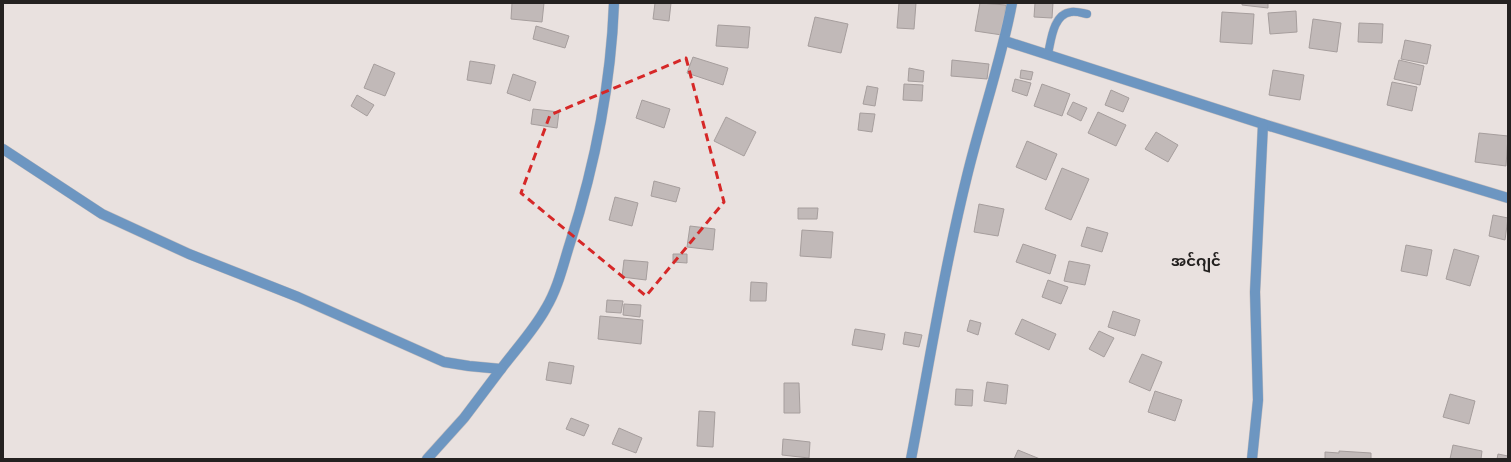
<svg xmlns="http://www.w3.org/2000/svg" width="1511" height="462" viewBox="0 0 1511 462" font-family="'Crimson Pro','Noto Sans Myanmar',serif">
<style>
.building{fill:#c1b9b8;stroke:#a69e9d}
.lines{fill:none;stroke-linecap:round;stroke-linejoin:round}
.service-casing{stroke:#c6bebd;stroke-width:9}
.minor-casing{stroke:#c6bebd;stroke-width:11}
.service{stroke:#6d96c1;stroke-width:8}
.minor{stroke:#6d96c1;stroke-width:10}
.marked{fill:none;stroke:#d62828;stroke-width:3;stroke-dasharray:8 5;stroke-linejoin:round}
.labels{text-anchor:middle;stroke-width:4;stroke-linejoin:round;paint-order:stroke}
.quarter-label{font-size:15px;font-weight:bold;fill:#242120;stroke:#e9e1df}
</style>
<rect width="100%" height="100%" fill="#e9e1df"/>
<g class="building">
<polygon points="512,3 544,3 542,22 511,19"/>
<polygon points="655,3 671,3 669,21 653,19"/>
<polygon points="899,3 916,3 914,29 897,28"/>
<polygon points="980,3 1006,5 1002,35 975,31"/>
<polygon points="1035,3 1053,3 1052,18 1034,17"/>
<polygon points="1242,3 1268,3 1268,8 1242,5"/>
<polygon points="1296,11 1297,32 1270,34 1268,13"/>
<polygon points="1222,12 1254,14 1252,44 1220,42"/>
<polygon points="815,17 848,24 841,53 808,46"/>
<polygon points="1313,19 1341,23 1337,52 1309,48"/>
<polygon points="1359,23 1383,24 1382,43 1358,42"/>
<polygon points="718,25 750,27 748,48 716,46"/>
<polygon points="536,26 569,36 565,48 533,39"/>
<polygon points="1405,40 1431,45 1427,64 1401,59"/>
<polygon points="693,57 728,68 723,85 687,73"/>
<polygon points="952,60 989,64 987,79 951,76"/>
<polygon points="1399,60 1424,66 1420,85 1394,79"/>
<polygon points="470,61 495,65 491,84 467,80"/>
<polygon points="374,64 395,73 385,96 364,88"/>
<polygon points="909,68 924,71 923,82 908,81"/>
<polygon points="1021,70 1033,72 1031,80 1020,78"/>
<polygon points="1273,70 1304,75 1300,100 1269,95"/>
<polygon points="513,74 536,82 530,101 507,93"/>
<polygon points="1015,79 1031,83 1027,96 1012,91"/>
<polygon points="1392,82 1417,87 1412,111 1387,105"/>
<polygon points="904,84 923,85 922,101 903,100"/>
<polygon points="1042,84 1070,94 1062,116 1034,106"/>
<polygon points="867,86 878,88 875,106 863,104"/>
<polygon points="1111,90 1129,98 1123,112 1105,105"/>
<polygon points="357,95 374,105 367,116 351,106"/>
<polygon points="642,100 670,109 664,128 636,118"/>
<polygon points="1073,102 1087,108 1081,121 1067,114"/>
<polygon points="533,109 559,112 557,128 531,124"/>
<polygon points="1098,112 1126,125 1116,146 1088,133"/>
<polygon points="860,113 875,114 872,132 858,130"/>
<polygon points="726,117 756,132 744,156 714,141"/>
<polygon points="1156,132 1178,145 1168,162 1145,149"/>
<polygon points="1479,133 1508,136 1506,166 1475,162"/>
<polygon points="1027,141 1057,154 1046,180 1016,167"/>
<polygon points="1062,168 1089,179 1071,220 1045,209"/>
<polygon points="654,181 680,188 676,202 651,196"/>
<polygon points="615,197 638,203 632,226 609,220"/>
<polygon points="979,204 1004,209 998,236 974,232"/>
<polygon points="798,208 818,208 817,219 798,219"/>
<polygon points="1493,215 1508,218 1505,240 1489,236"/>
<polygon points="690,226 715,229 713,250 687,247"/>
<polygon points="1087,227 1108,233 1102,252 1081,246"/>
<polygon points="802,230 833,232 831,258 800,256"/>
<polygon points="1023,244 1056,255 1050,274 1016,262"/>
<polygon points="1406,245 1432,250 1427,276 1401,271"/>
<polygon points="1454,249 1479,256 1470,286 1446,279"/>
<polygon points="673,254 687,254 687,263 673,262"/>
<polygon points="624,260 648,262 646,280 622,277"/>
<polygon points="1069,261 1090,265 1085,285 1064,281"/>
<polygon points="1048,280 1068,287 1061,304 1042,297"/>
<polygon points="751,282 767,283 766,301 750,301"/>
<polygon points="607,300 623,301 621,313 606,312"/>
<polygon points="624,304 641,305 640,317 623,315"/>
<polygon points="1113,311 1140,320 1135,336 1108,327"/>
<polygon points="600,316 643,320 641,344 598,339"/>
<polygon points="1022,319 1056,334 1049,350 1015,334"/>
<polygon points="970,320 981,323 978,335 967,331"/>
<polygon points="855,329 885,334 882,350 852,345"/>
<polygon points="1099,331 1114,338 1104,357 1089,349"/>
<polygon points="905,332 922,335 919,347 903,344"/>
<polygon points="1142,354 1162,362 1150,391 1129,382"/>
<polygon points="549,362 574,366 571,384 546,380"/>
<polygon points="987,382 1008,385 1006,404 984,401"/>
<polygon points="784,383 799,383 800,413 784,413"/>
<polygon points="956,389 973,390 972,406 955,405"/>
<polygon points="1155,391 1182,400 1175,421 1148,412"/>
<polygon points="1450,394 1475,401 1469,424 1443,417"/>
<polygon points="699,411 715,412 713,447 697,446"/>
<polygon points="571,418 589,425 584,436 566,429"/>
<polygon points="619,428 642,438 636,453 612,444"/>
<polygon points="783,439 810,442 809,458 782,455"/>
<polygon points="1453,445 1482,451 1481,459 1450,459"/>
<polygon points="1018,450 1040,459 1014,459"/>
<polygon points="1339,451 1371,453 1371,459 1325,459 1325,452 1339,453"/>
<polygon points="1498,454 1508,456 1508,459 1497,459"/>
</g>
<g class="lines">
<g class="service-casing">
<path id="service" d="M1048,54C1051,41 1053,14 1071,12C1076,11 1082,13 1087,14"/>
</g>
<g class="minor-casing">
<g id="minor">
<polyline points="1005,41 1263,124 1508,198"/>
<path d="M3,149L102,214L189,254L298,297L444,362L469,366L501,369C516,349 534,330 546,308C558,288 563,265 570,243C595,165 611,84 614,3"/>
<polyline points="427,459 464,418 501,369"/>
<path d="M911,459C929,365 944,269 967,176C981,118 1001,62 1012,3"/>
<polyline points="1252,459 1258,400 1255,292 1263,124"/>
</g>
</g>
<use href="#service" class="service"/>
<use href="#minor" class="minor"/>
</g>
<path class="marked" d="M686,58L724,202L646,296L521,193L550,115Z"/>
<g class="labels">
<g class="quarter-label">
<text x="1196" y="266">အင်ဂျင်</text>
</g>
</g>
<rect width="1511" height="462" fill="none" stroke="#242120" stroke-width="8"/>
</svg>
